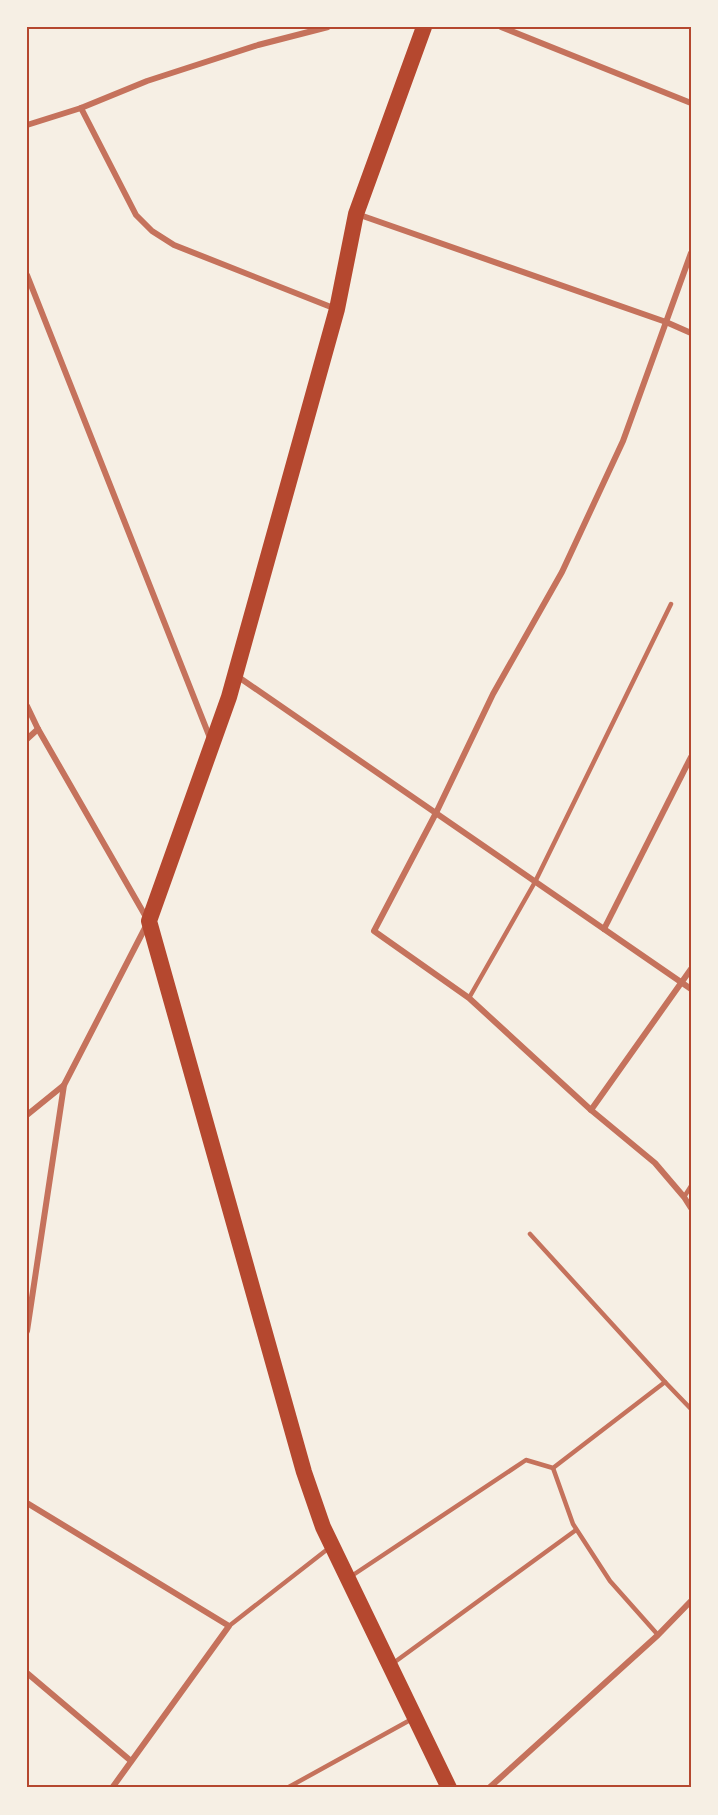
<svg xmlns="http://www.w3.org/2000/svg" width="718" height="1815" viewBox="0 0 718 1815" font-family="Barlow,sans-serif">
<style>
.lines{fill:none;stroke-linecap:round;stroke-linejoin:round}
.service{stroke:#c5725c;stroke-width:4.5}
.minor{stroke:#c5725c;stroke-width:6}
.trunk{stroke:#b5482f;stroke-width:16}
.neatline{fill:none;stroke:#b5482f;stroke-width:2}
</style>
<rect width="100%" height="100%" fill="#f6efe4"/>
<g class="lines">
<g class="service">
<polyline points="469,998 535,882 671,604"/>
<polyline points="684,1197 691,1186"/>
<polyline points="530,1234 665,1382"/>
<polyline points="553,1468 573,1524 610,1581 658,1635"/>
<polyline points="350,1577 526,1460 553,1468 665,1382 691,1409"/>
<polyline points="229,1626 329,1548"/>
<polyline points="392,1664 576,1530"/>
<polyline points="287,1788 412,1719"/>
</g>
<g class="minor">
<polyline points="501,27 691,103"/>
<polyline points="81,108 136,215 152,231 174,245 336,309"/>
<polyline points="27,125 81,108 147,81 258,45 328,27"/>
<polyline points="357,214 666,322 691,333"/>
<polyline points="691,253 623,441 562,572 493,694 436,813 374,931 469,998 591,1110 655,1163 684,1197 691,1208"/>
<polyline points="27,275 210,738"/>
<polyline points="237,676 691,989"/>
<polyline points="27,706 38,729 146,917"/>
<polyline points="27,739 38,729"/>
<polyline points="604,929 691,757"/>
<polyline points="591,1110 691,969"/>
<polyline points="27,1115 64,1085"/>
<polyline points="27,1331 64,1085 146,926"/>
<polyline points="27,1503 229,1626 112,1788"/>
<polyline points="27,1673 131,1761"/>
<polyline points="489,1788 658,1635 691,1601"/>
</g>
<polyline class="trunk" points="424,27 356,214 337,309 229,697 149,921 304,1472 323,1527 449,1788"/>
</g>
<rect width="718" height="1815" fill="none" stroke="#f6efe4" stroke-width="57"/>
<rect x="28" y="28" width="662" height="1758" class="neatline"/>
</svg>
